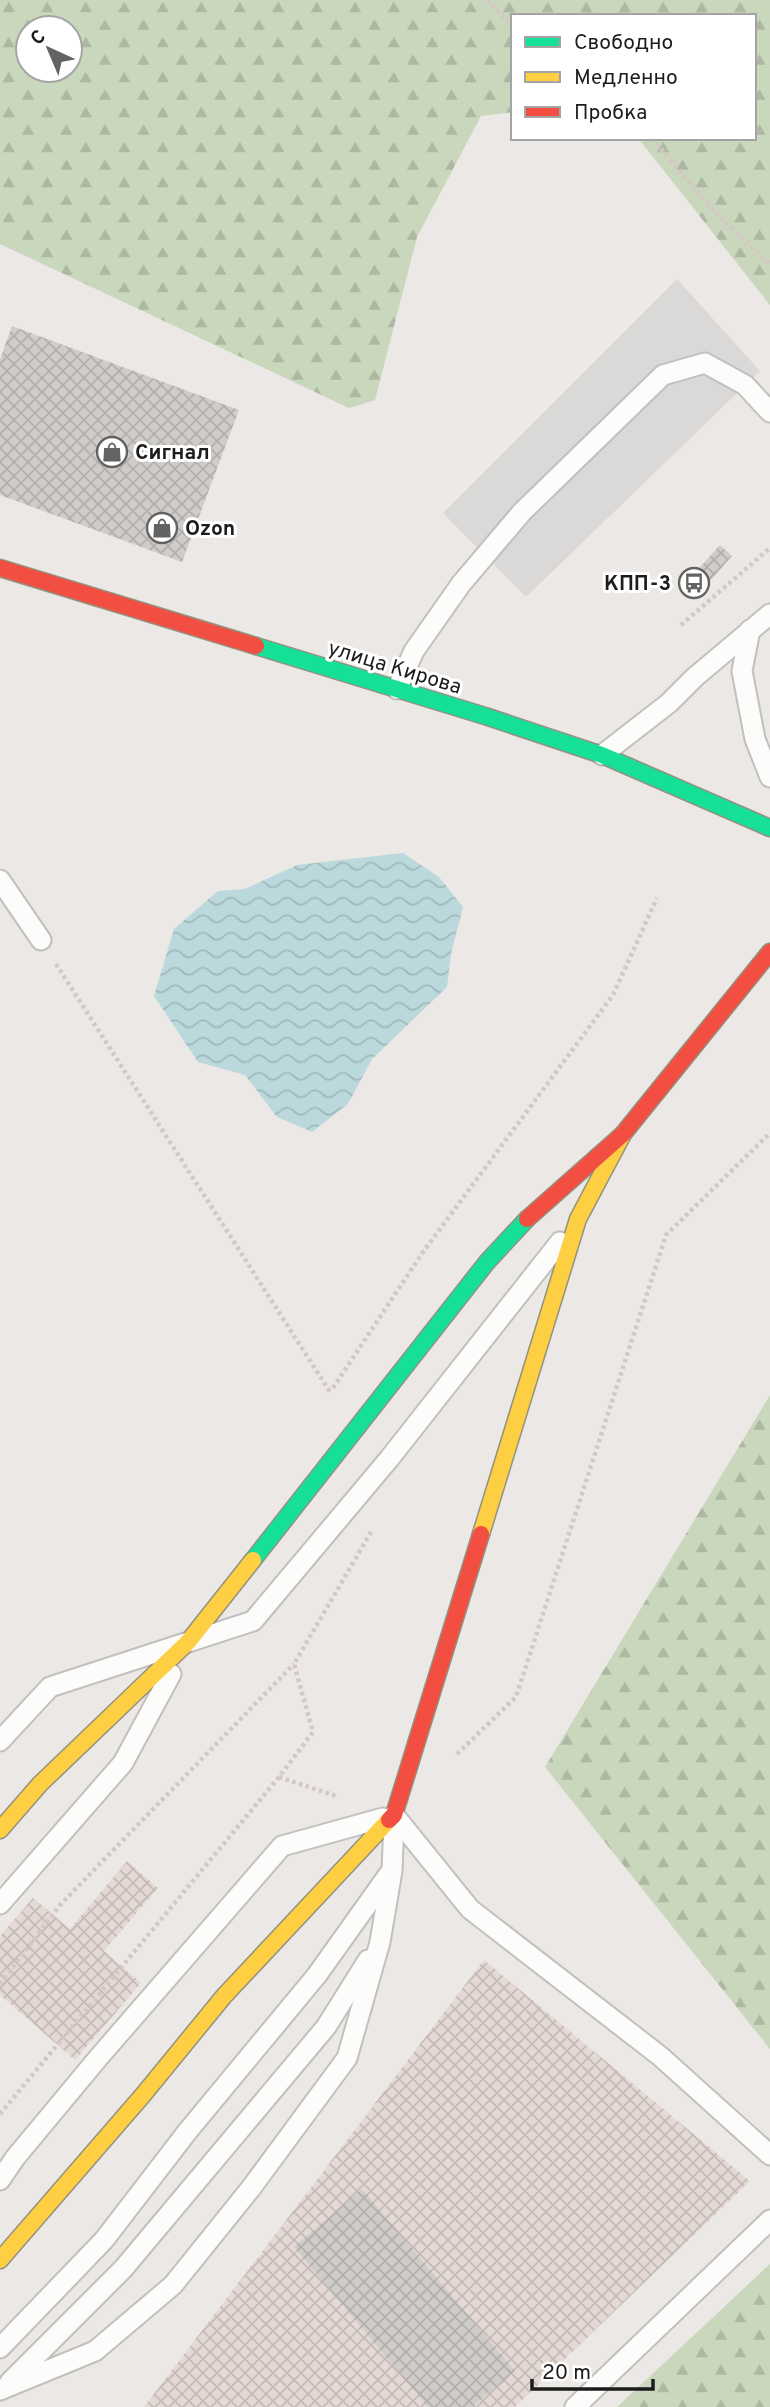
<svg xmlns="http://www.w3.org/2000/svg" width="770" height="2407" viewBox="0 0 770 2407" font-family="Overpass,sans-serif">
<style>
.military{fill:url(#military-cross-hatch)}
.forest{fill:url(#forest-firs);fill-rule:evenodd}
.parking{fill:#dbd9d8}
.water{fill:url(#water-waves)}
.building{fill:url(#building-cross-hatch)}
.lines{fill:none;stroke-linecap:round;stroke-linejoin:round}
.lane-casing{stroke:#c2c0bf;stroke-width:23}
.fast-casing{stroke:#93927f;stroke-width:19}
.slow-casing{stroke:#93927f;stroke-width:19}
.jam-casing{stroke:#93927f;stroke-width:19}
.path{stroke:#d4c7c6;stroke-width:4.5;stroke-dasharray:3.5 3.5;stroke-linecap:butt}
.lane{stroke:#fcfcfb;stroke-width:19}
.fast{stroke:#16e098;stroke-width:16}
.slow{stroke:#ffcf43;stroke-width:16}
.jam{stroke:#f24e42;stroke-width:16}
.labels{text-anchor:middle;stroke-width:6;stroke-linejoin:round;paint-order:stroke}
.poi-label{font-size:21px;font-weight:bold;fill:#1c1c1c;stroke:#fff;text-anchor:start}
.street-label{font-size:21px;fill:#1c1c1c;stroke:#fff}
</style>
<defs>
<pattern id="military-cross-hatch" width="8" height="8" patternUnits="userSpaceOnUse" patternTransform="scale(1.75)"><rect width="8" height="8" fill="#e5d9d5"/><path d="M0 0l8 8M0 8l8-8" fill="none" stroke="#c4bab6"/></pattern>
<pattern id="forest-firs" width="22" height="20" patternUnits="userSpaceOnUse" patternTransform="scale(1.75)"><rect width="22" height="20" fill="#c9d7bc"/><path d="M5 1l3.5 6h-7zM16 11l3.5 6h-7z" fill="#acb8a1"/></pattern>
<pattern id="water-waves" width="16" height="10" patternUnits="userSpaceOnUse" patternTransform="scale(1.75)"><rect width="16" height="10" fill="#bbd8dc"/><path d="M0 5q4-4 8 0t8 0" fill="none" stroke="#a0b9bc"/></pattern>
<pattern id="building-cross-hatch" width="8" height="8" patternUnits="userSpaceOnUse" patternTransform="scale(1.75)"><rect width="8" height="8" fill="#d0ccca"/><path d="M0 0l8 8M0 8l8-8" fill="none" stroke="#b2afad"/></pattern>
</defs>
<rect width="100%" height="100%" fill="#ebe8e5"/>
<g class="military">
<polygon points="127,1861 158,1888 104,1951 141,1983 75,2060 0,1995 0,1936 33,1898 70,1929"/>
<polygon points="484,1960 750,2181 515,2407 144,2407"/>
</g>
<g class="forest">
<path d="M0,0H770V305L638,138H754V16H513V112L481,116L417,237L375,400L349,408L0,244ZM28,28H70V70H28Z"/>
<polygon points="770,1395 770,2049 545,1767"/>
<polygon points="770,2264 770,2407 617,2407"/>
</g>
<polygon class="parking" points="677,279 760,371 526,597 443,513"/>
<polygon class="water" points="403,853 439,877 463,907 451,954 447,987 372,1059 348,1104 312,1132 277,1117 245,1075 198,1062 154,996 174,929 218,891 245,889 297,865"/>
<g class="building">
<polygon points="12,326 239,410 182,562 0,495 0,359"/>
<polygon points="720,545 732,556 695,598 683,586"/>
<polygon points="362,2189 515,2371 472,2407 428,2407 294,2247"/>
</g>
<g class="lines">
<g class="lane-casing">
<g id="lane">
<polyline points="750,630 742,671 755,739 770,777"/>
<polyline points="397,689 414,651 461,584 522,512 663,375 705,363 745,385 770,412"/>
<polyline points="602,755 669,703 695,677 770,614"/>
<polyline points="0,880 41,940"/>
<polyline points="0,1741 50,1687 253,1621 389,1459 560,1242"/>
<polyline points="394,1815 470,1909 660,2056 770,2155"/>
<polyline points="0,1904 123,1763 171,1674"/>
<polyline points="0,2180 15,2158 99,2057 282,1846 383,1818"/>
<polyline points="0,2348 104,2240 187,2132 317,1975 389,1874"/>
<polyline points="10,2382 123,2269 326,2027 368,1960"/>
<polyline points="0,2390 95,2351 173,2285 251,2188 347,2058 380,1942 392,1871 394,1820"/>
<polyline points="575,2407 770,2220"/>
</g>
</g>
<g class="fast-casing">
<g id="fast">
<polyline points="256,646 485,716 602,755 770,828"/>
<polyline points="253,1560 487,1262 527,1219"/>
</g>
</g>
<g class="slow-casing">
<g id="slow">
<polyline points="481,1534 578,1219 623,1134"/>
<polyline points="0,1830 40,1784 188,1642 253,1560"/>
<polyline points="0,2260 143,2095 224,1996 389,1820"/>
</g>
</g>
<g class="jam-casing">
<g id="jam">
<polyline points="0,568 256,646"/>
<polyline points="527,1219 623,1134 770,952"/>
<polyline points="389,1820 394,1815 481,1534"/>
</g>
</g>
<g class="path">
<polyline points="487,0 513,27"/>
<polyline points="652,138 722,220 770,264"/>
<polyline points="681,625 770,548"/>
<polyline points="56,964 330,1392"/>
<polyline points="333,1388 423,1252 613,995 657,898"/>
<polyline points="457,1754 516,1697 666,1235 770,1133"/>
<polyline points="279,1777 339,1797"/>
<polyline points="0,1984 60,1905 294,1664"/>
<polyline points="0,2114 279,1777 313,1732 294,1664 371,1532"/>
</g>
<use href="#lane" class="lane"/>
<use href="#fast" class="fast"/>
<use href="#slow" class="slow"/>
<use href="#jam" class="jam"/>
</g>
<defs>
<g id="shop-ring" transform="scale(1.575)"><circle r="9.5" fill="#fff" stroke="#646362" stroke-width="1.5"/><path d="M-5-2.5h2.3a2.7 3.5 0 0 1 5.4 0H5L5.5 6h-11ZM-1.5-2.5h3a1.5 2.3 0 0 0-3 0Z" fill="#646362"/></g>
<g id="bus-ring" transform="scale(1.575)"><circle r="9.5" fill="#fff" stroke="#646362" stroke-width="1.5"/><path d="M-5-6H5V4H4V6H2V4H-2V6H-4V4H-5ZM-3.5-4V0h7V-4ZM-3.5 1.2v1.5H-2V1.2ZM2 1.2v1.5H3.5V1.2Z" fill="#646362"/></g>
</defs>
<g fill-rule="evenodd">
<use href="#shop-ring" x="112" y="452"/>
<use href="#shop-ring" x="162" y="528"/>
<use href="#bus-ring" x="694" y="583"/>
</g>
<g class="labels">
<g class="poi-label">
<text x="135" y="459">Сигнал</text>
<text x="185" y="535">Ozon</text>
<text x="671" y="590" text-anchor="end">КПП-3</text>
</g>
<g class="street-label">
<text transform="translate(395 667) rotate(17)" y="7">улица Кирова</text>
</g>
</g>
<rect x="511" y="14" width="245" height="126" fill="#ffffff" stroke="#a4a4a4" stroke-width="2"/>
<rect x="525" y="37" width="35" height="10" fill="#16e098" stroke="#a4a4a4" stroke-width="2"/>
<text x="574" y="49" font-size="21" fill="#1c1c1c">Свободно</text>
<rect x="525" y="72" width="35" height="10" fill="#ffcf43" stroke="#a4a4a4" stroke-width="2"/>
<text x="574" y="84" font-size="21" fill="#1c1c1c">Медленно</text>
<rect x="525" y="107" width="35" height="10" fill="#f24e42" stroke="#a4a4a4" stroke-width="2"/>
<text x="574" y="119" font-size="21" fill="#1c1c1c">Пробка</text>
<g transform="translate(49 49) rotate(316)"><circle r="33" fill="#ffffff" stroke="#a4a4a4" stroke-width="2"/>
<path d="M0-5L12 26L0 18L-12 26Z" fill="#646362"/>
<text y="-10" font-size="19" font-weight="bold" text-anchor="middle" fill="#1c1c1c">С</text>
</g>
<path d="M532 2379v10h121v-10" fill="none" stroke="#1c1c1c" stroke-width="3.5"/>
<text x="542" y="2379" font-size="21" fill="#1c1c1c" stroke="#ffffff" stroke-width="5" paint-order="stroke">20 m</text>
</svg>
